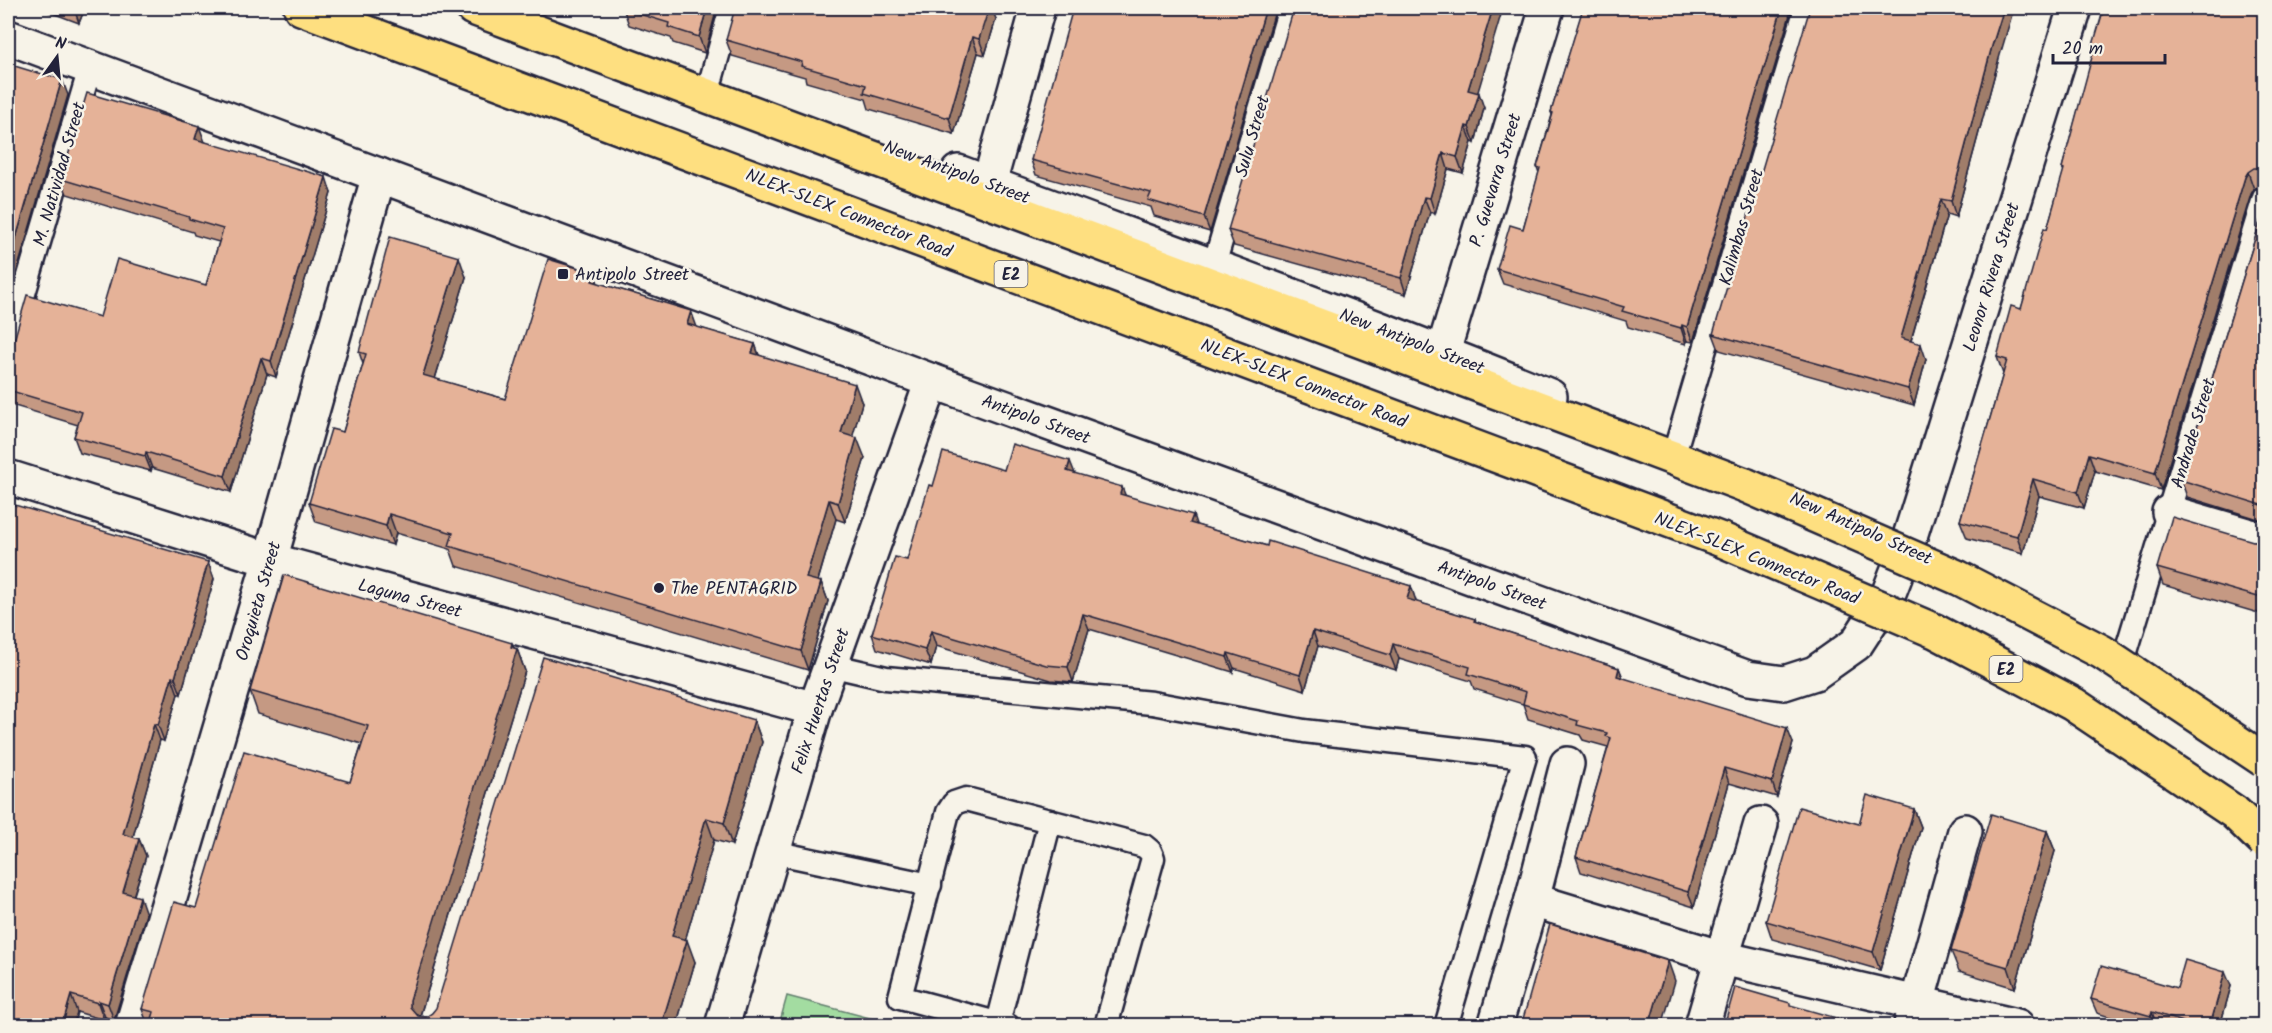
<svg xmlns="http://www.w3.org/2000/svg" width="2272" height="1033" viewBox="0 0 2272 1033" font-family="Kalam,sans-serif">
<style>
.green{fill:#a3dca1;stroke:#627f6e;stroke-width:1.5}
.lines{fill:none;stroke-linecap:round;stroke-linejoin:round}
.service-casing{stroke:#22223b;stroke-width:27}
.minor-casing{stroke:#22223b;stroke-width:38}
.tertiary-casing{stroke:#22223b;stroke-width:38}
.motorway-casing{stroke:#22223b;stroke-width:38}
.service{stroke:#f7f3e8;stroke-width:22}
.minor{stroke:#f7f3e8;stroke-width:33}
.tertiary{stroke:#f7f3e8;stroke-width:33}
.motorway{stroke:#fedf80;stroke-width:33}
.motorway-bridge-casing{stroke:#22223b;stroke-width:38;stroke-linecap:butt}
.motorway-bridge{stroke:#fedf80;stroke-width:33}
.wall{fill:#c59983;stroke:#22223b;stroke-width:1.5}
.shaded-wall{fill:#a07d6a;stroke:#22223b;stroke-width:1.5}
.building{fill:#e5b298;stroke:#22223b;stroke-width:1.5}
.poi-dot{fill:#22223b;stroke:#f7f3e8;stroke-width:2}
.labels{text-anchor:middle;stroke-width:5;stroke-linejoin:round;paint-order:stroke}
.shield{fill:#f7f3e8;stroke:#62616f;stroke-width:1.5}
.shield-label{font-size:16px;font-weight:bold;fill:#22223b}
.street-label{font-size:18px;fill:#22223b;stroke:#f7f3e8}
.poi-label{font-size:18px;fill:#22223b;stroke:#f7f3e8;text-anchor:start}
</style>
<rect width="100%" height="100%" fill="#f7f3e8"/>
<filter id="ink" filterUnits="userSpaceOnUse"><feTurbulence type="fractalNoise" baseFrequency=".0167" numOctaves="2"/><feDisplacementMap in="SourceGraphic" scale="12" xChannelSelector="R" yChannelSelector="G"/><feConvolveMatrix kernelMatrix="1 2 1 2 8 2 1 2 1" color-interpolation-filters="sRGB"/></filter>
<g filter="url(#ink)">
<polygon class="green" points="787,996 896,1025 779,1025"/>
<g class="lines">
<g class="service-casing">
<g id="service">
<polyline points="711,80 731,8"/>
<polyline points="1214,265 1290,8"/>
<polyline points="8,348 90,68"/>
<polyline points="1676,447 1806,8"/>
<polyline points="830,665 886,678 1152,703 1304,731 1525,757 1446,1026"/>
<polyline points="2121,668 2264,198"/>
<polyline points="773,852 930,885"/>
<polyline points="998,1023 1050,821"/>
<polyline points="1008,1026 900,997 948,812 954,803 966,799 1144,846 1150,851 1153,858 1106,1026"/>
</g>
</g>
<g class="minor-casing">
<g id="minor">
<path d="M958,172C1156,246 1354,316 1550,396"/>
<polyline points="989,184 1038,8"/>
<polyline points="1443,352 1547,8"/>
<polyline points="8,477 270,560 815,709"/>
<polyline points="2169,512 2264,540"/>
<polyline points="1532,900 1722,958 2017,1026"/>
<polyline points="1911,1024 1965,831"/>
<polyline points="1495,1026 1532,900 1567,764"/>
<polyline points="1702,1026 1761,824"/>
</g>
</g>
<g class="tertiary-casing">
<g id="tertiary">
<polyline points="8,37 932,381 1748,678 1784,683 1815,673 1856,644 1888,595 1907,546 2075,8"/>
<polyline points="132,1026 270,560 379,175"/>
<polyline points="722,1026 815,709 932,381"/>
</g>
</g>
<g class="motorway-casing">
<g id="motorway">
<polyline points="301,8 1722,540"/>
<polyline points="473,8 1745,485"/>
</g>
</g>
<use href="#service" class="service"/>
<use href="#minor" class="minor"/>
<use href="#tertiary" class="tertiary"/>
<use href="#motorway" class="motorway"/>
<g class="motorway-bridge-casing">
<g id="motorway-bridge">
<polyline points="1745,485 1959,578 2102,652 2264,760"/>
<polyline points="1722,540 1935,631 2073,704 2234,812 2264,841"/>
</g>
</g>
<use href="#motorway-bridge" class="motorway-bridge"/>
</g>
<g class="wall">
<polygon points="39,8 85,8 79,23"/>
<polygon points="620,8 717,8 705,53 673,43 671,38 629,25 623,8"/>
<polygon points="1276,8 1210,232 1154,216 1151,207 1036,175 1031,160"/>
<polygon points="1582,8 1792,8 1693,342 1687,341 1686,344 1628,327 1626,321 1503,284 1497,269 1523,229 1539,173 1537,167 1552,115 1551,112 1583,10"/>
<polygon points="2265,8 2265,185 2260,185 2254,189 2251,194 2161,490 2095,471 2084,508 2039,496 2023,553 1967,538 1960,521 2003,374 1997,357 2021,309 2047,229 2064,171 2062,168 2095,49 2093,45"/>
<polygon points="996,19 985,55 978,53 954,134 869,109 866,99 806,82 805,77 732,56 726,40"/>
<polygon points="1998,62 1956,217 1947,214 1911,341 1926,359 1914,405 1719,350 1713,334"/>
<polygon points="1478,93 1484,108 1475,143 1472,142 1463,173 1448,169 1435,214 1430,212 1406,294 1234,246 1228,230"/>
<polygon points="205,142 331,193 276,377 267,374 231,492 152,468 151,471 80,453 74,437 78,425 8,404 8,344 206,285 219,242 194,235 193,232 67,194 61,179"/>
<polygon points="2265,206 2265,521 2187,497 2181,480"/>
<polygon points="594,273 598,283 691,311 696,327 755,344 759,355 862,403 852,437 865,458 845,522 836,519 818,581 821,582 828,601 808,670 456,566 450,549 396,533 393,545 316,522 309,503 343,432 363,364 359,352 466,277 435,379 505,399"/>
<polygon points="1004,470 1075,474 1196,525 1267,546 1411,586 1416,602 1475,619 1476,622 1619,668 1623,678 1793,743 1777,797 1729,783 1694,907 1581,872 1576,857 1608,747 1583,740 1580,735 1528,719 1523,704 1474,689 1471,681 1399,659 1396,670 1318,646 1305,690 1234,668 1233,672 1089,629 1073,682 1051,680 936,646 931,665 877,649 872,634 907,560 933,486"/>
<polygon points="2265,540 2265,615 2163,585 2157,568 2253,541 2263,541"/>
<polygon points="208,562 214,579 181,694 178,694 164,741 160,740 133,837 139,839 146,856 134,895 146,914 114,1020 105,1017 104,1020 77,1012 73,1026 8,1026"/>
<polygon points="514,648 517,649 525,671 420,1016 426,1017 432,1013 754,720 762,742 732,845 714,840 685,940 695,962 676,1026 148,1026 142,1009 196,908 350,782 362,744 258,714 250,691"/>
<polygon points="1914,809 1921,827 1880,970 1772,939 1766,921 1859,824"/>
<polygon points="2047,831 2055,851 2015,988 1959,971 1951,951"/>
<polygon points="2231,986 2220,1026 2138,1026 2097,1013 2091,999"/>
</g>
<g class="shaded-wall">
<polygon points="74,8 85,8 79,23"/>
<polygon points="707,8 717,8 705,53 699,37"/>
<polygon points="983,8 992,8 996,19 985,55 979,39"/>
<polygon points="1266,8 1276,8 1210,232 1204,217"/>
<polygon points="1493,8 1503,8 1474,105 1468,90"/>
<polygon points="1782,8 1792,8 1693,342 1687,327"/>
<polygon points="2004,8 2014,8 1998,62 1956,217 1951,201 1992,46"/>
<polygon points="972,37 978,53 954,134 949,118"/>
<polygon points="62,79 68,95 8,302 8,266"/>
<polygon points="1479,93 1484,108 1475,143 1469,127"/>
<polygon points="199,126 205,142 201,155 195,139"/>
<polygon points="1466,126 1472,142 1463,173 1457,157"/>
<polygon points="1443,153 1448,169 1435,214 1430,198"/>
<polygon points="2248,172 2254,189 2251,194 2161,490 2155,473 2245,177"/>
<polygon points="326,177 331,193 276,377 271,361"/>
<polygon points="1424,197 1430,212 1406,294 1401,278"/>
<polygon points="1941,199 1947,214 1907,354 1901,338"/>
<polygon points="459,257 466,277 430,395 423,375"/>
<polygon points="594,273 601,292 592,281"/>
<polygon points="691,311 698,330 687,324"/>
<polygon points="1682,325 1687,341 1686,344 1681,328"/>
<polygon points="755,344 762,364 752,353"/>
<polygon points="1921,344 1926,359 1914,405 1908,389"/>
<polygon points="261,358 267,374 231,492 225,476"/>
<polygon points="855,384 862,403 848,453 841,433"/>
<polygon points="857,438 865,458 845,522 838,503"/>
<polygon points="146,452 152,468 151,471 145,456"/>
<polygon points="2089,454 2095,471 2084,508 2078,492"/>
<polygon points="1070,461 1076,476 1067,471"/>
<polygon points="2033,479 2039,496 2023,553 2017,536"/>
<polygon points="1122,487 1128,502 1120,494"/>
<polygon points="829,500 836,519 813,597 806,578"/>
<polygon points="389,514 396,533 393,545 386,526"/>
<polygon points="1193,515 1198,530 1190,523"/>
<polygon points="208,562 214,579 181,694 175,678"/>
<polygon points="821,582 828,601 808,670 801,651"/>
<polygon points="1411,586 1416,601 1412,614 1407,599"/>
<polygon points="1083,614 1089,629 1073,682 1068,667"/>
<polygon points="931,631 936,646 931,665 925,650"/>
<polygon points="1313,631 1318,646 1305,690 1300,675"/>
<polygon points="512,643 516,653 517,649 525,671 418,1022 410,1007 410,1000"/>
<polygon points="1393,644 1399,659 1396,670 1390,655"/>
<polygon points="1228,653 1234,668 1233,672 1227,657"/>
<polygon points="1619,668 1625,683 1617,676"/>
<polygon points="172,677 178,694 164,741 158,725"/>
<polygon points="754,720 762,742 732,845 724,823"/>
<polygon points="154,724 160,740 129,851 123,834"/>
<polygon points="1787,728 1793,743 1777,797 1772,782"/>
<polygon points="1724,768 1729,783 1694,907 1688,892"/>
<polygon points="1914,809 1921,827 1880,970 1873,952"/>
<polygon points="706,818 714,840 680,958 672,936"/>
<polygon points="2047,831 2055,851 2015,988 2008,967"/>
<polygon points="139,839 146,856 129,909 123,892"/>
<polygon points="140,897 146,914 114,1020 108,1004"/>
<polygon points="687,940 695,962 676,1026 661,1026"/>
<polygon points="1668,961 1675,981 1662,1026 1649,1026"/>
<polygon points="2225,972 2231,986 2220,1026 2210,1026"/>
<polygon points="71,995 77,1012 73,1026 62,1026"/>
<polygon points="99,1001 105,1017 104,1020 98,1003"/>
<polygon points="2152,1012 2157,1026 2154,1026 2151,1016"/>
</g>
<g class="building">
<polygon points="623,8 707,8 699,37 668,27 669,23 623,9"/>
<polygon points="735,8 989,8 979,39 972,37 949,118 864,93 866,85 801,66 802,62 726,40"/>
<polygon points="1073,8 1266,8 1204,217 1148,200 1151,193 1031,160"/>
<polygon points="1294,8 1493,8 1468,90 1479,93 1469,127 1466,126 1457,157 1443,153 1430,198 1424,197 1401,278 1228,230"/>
<polygon points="1583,8 1782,8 1687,327 1682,325 1681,328 1622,311 1624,307 1497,269 1510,225 1523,229 1540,168 1537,167 1553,113 1551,112"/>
<polygon points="1810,8 2004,8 1992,46 1951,201 1941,199 1901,338 1921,344 1908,389 1713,334"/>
<polygon points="2104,8 2265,8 2265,171 2262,168 2254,168 2248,172 2245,177 2155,473 2089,454 2078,492 2033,479 2017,536 1960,521 2007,360 1997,357 2011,306 2021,309 2044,228 2047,229 2064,169 2062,168 2095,46 2093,45"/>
<polygon points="8,64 31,71 62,79 8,266"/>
<polygon points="87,93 199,126 195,139 326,177 271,361 261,358 225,476 146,452 145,456 74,437 82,412 8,390 8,344 15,337 27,295 100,317 117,259 206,285 223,229 189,219 189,217 61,179"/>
<polygon points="2265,206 2265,506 2181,480"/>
<polygon points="390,237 459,257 423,375 505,399 548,259 594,273 592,281 691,311 687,324 755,344 752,353 855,384 841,433 857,438 838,503 829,500 806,578 821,582 801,651 449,546 453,533 389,514 386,526 309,503 331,429 343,432 366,354 359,352"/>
<polygon points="1012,444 1070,461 1067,471 1122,487 1120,494 1193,515 1190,523 1267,546 1268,541 1411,586 1407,599 1475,619 1474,621 1619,668 1617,676 1787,728 1772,782 1724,768 1688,892 1576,857 1611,738 1606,736 1607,733 1577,725 1578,721 1523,704 1526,692 1468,674 1470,667 1393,644 1390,655 1313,631 1300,675 1228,653 1227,657 1083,614 1068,667 1046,665 931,631 925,650 872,634 895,557 907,560 929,485 933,486 943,452 1004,470"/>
<polygon points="8,503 208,562 175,678 172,677 158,725 154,724 123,834 139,839 123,892 140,897 108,1004 99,1001 98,1003 71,995 62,1026 8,1026"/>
<polygon points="2172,517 2253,541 2263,541 2265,540 2265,599 2157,568"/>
<polygon points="284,575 512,643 511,647 517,649 410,1000 410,1007 418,1016 426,1017 432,1013 436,1008 543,657 754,720 724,823 706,818 672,936 687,940 661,1026 150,1026 154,1012 142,1009 174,902 196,908 244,751 350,782 368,726 250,691"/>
<polygon points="1867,795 1914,809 1873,952 1766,921 1799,807 1859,824"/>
<polygon points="1991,814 2047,831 2008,967 1951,951"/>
<polygon points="1550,924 1668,961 1649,1026 1521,1026"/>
<polygon points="2185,960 2225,972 2210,1026 2196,1026 2152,1012 2151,1016 2091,999 2101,966 2177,988"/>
<polygon points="1735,987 1790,1003 1790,1005 1854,1023 1853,1026 1724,1026"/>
</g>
</g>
<g class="poi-dot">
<rect x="557" y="268" width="12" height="12" rx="3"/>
<circle cx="659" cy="588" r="6"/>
</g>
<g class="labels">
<g class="shield">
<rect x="994.5" y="261" width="33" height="26" rx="4.5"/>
<rect x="1989.5" y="656" width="33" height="26" rx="4.5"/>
</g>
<g class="shield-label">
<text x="1011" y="280">E2</text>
<text x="2006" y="675">E2</text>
</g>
<g class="street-label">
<text transform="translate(1252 136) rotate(-74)" y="6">Sulu Street</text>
<text transform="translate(957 172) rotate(20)" y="6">New Antipolo Street</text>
<text transform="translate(59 174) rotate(-74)" y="6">M. Natividad Street</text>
<text transform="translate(1495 180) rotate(-73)" y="6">P. Guevarra Street</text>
<text transform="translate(849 213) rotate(21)" y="6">NLEX-SLEX Connector Road</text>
<text transform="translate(1741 227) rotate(-74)" y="6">Kalimbas Street</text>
<text transform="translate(1991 277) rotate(-73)" y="6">Leonor Rivera Street</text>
<text transform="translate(1412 341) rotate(21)" y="6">New Antipolo Street</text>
<text transform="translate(1304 383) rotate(21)" y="6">NLEX-SLEX Connector Road</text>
<text transform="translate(1036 419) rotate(20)" y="6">Antipolo Street</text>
<text transform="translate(2193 433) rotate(-73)" y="6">Andrade Street</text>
<text transform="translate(1861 528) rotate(24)" y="6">New Antipolo Street</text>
<text transform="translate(1757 558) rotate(22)" y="6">NLEX-SLEX Connector Road</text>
<text transform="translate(1492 585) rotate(20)" y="6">Antipolo Street</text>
<text transform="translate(410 598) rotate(15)" y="6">Laguna Street</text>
<text transform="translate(258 601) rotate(-74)" y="6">Oroquieta Street</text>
<text transform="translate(820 701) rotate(-72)" y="6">Felix Huertas Street</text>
</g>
<g class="poi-label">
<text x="575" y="280">Antipolo Street</text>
<text x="671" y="594">The PENTAGRID</text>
</g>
</g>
<rect width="2272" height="1033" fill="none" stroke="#f7f3e8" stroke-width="30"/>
<rect x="15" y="15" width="2242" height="1003" fill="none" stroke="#22223b" stroke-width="2" filter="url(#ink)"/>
<g transform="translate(57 57) rotate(15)" stroke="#f7f3e8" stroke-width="4.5" paint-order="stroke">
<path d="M0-4.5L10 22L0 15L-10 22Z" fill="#22223b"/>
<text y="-9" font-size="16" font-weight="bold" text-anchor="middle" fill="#22223b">N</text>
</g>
<path d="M2053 54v9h112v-9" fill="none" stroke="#22223b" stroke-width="3"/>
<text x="2062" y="54" font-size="18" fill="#22223b" stroke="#f7f3e8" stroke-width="4.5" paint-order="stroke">20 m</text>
</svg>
